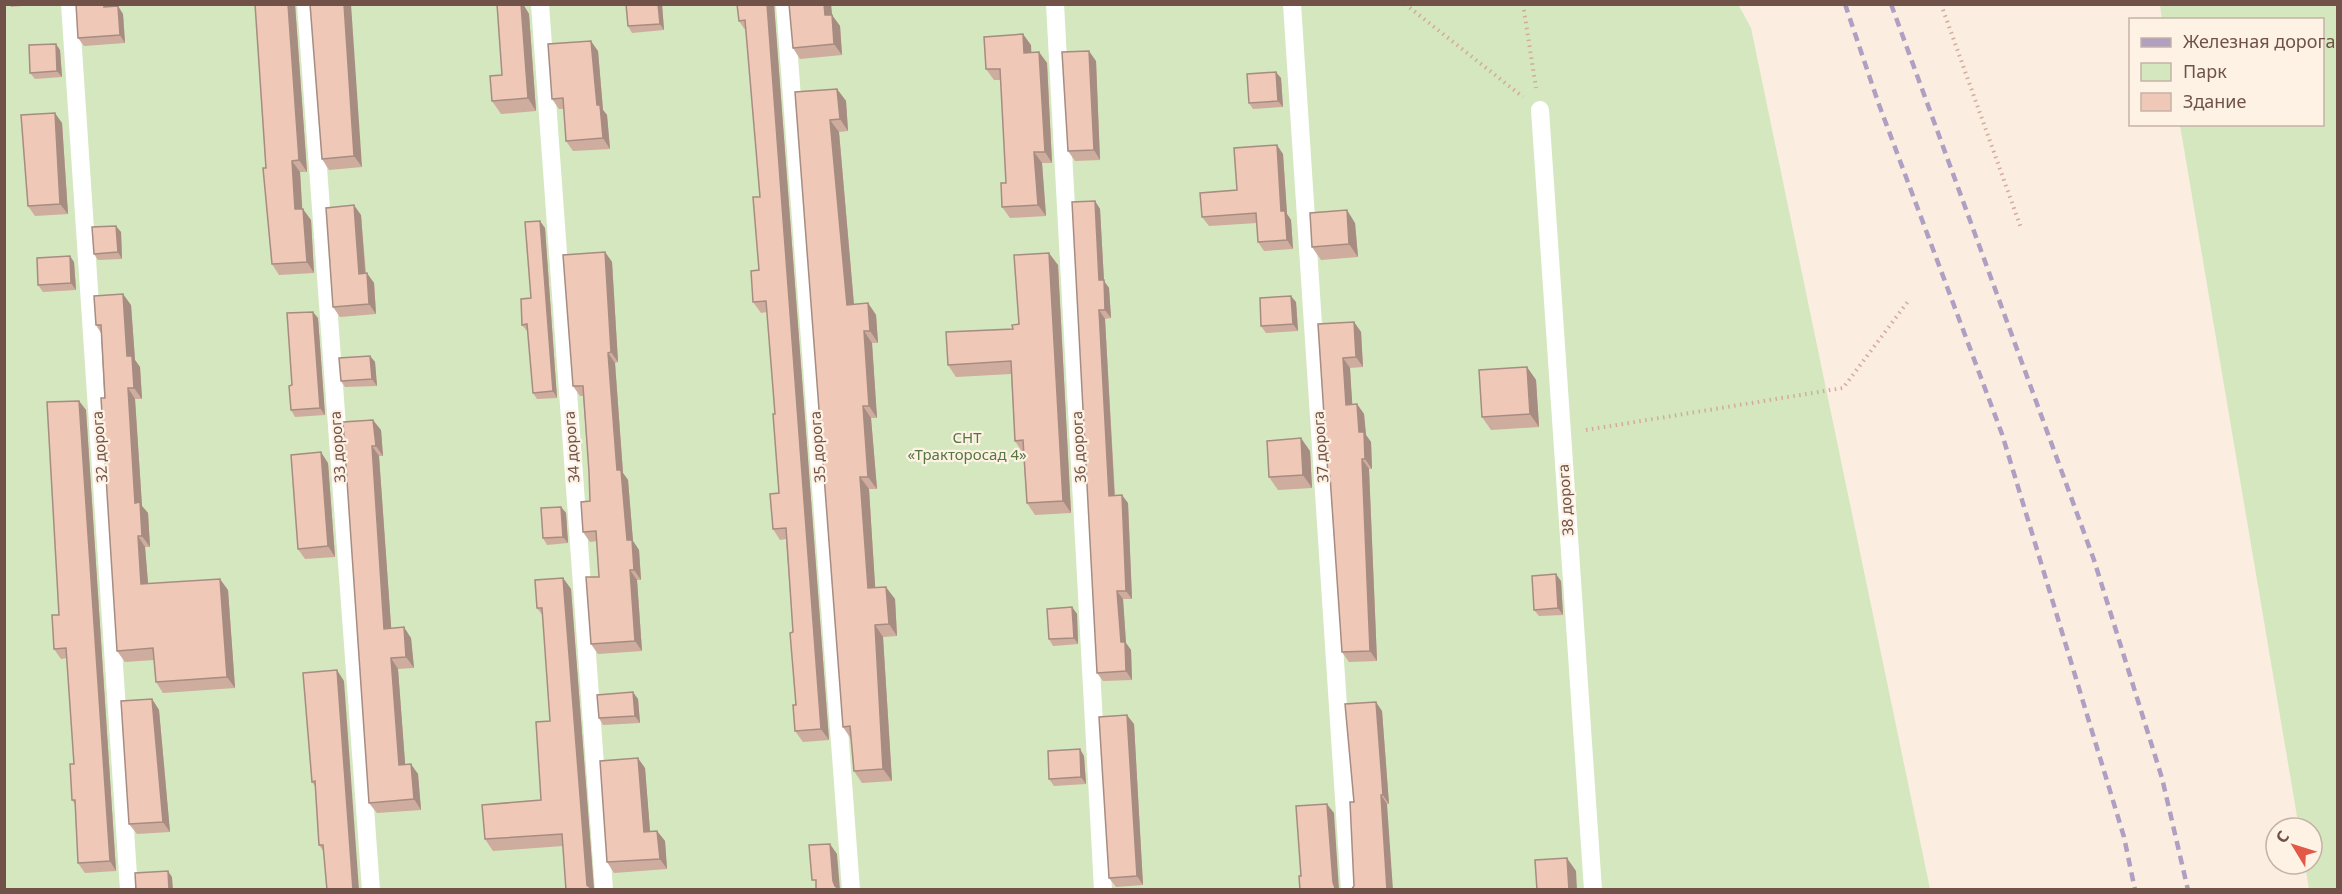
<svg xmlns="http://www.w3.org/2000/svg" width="2342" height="894" viewBox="0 0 2342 894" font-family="'Noto Sans',sans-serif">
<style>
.green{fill:#d4e7bf}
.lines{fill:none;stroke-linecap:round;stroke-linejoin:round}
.path{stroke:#d3ab9c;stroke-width:4;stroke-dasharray:1.5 4.5;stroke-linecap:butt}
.service{stroke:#fff;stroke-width:18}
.rail{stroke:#afa0c3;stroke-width:4.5;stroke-dasharray:9 6;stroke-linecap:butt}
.wall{fill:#ceac9e}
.shaded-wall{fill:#a78c81}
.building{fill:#efc8b8;stroke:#a78c81;stroke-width:1.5}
.labels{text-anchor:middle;stroke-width:4.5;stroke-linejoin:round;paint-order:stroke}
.park-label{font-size:15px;fill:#567641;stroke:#fef2e5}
.street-label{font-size:15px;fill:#705248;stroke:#fef2e5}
</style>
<rect width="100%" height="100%" fill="#fbeddf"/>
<g class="green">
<polygon points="1738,4 1751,28 1930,889 5,890 5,5"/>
<polygon points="2160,5 2337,5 2337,889 2309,889 2305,864 2312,864 2312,828 2299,828 2180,125 2322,124 2322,20 2162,19"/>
</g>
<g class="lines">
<g class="path">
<polyline points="1405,4 1523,97"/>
<polyline points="1523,4 1536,88"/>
<polyline points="1941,4 2021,228"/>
<polyline points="1586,430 1843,388 1909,300"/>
</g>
<g class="service">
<polyline points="70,4 129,890"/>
<polyline points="306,4 371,890"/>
<polyline points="540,4 604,890"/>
<polyline points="785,4 851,890"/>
<polyline points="1055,4 1103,890"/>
<polyline points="1292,4 1350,890"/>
<polyline points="1540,110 1593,890"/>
</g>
<g class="rail">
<polyline points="1845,4 1878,102 2002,434 2124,837 2135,890"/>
<polyline points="1891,4 2094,560 2162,778 2188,890"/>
</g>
</g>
<g class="wall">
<polygon points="10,4 43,4 11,7"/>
<polygon points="255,4 295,4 307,172 300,172 302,209 311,220 314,273 279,275 272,264"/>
<polygon points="310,4 362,167 329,170 322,159"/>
<polygon points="497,4 523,4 529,14 536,111 501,114 492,101 502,75"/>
<polygon points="626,4 662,4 664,30 632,33 628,26"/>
<polygon points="737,4 774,4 829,740 803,742 795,731 796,705 793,632 786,539 780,540 773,529 779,493 775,414 767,312 761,313 753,302 759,270 760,197 746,31 739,21"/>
<polygon points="789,4 831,4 832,15 840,26 842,55 800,59 793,48"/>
<polygon points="109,6 123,14 125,43 84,46 78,38"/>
<polygon points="1031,45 1031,53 1039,52 1047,63 1052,163 1042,163 1046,216 1010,218 1002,207 1006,183 1001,80 994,80 986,69"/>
<polygon points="60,50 62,77 35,79 30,73"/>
<polygon points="598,51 603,110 607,115 610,149 573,151 566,141 564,109 559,109 552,99"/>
<polygon points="1096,61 1100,160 1075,161 1068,151"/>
<polygon points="1281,78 1283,107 1253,109 1249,103"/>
<polygon points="837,89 846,101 848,131 839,132 854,304 868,303 876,315 878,343 872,343 877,418 871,418 877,489 869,489 875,588 895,599 897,636 883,637 892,781 862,783 854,771 851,739 843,727 795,92"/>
<polygon points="62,123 68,214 35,216 28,206"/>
<polygon points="1283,154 1287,214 1291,220 1293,249 1264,251 1258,242 1257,223 1209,226 1202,217"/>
<polygon points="1095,201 1100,209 1104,281 1109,288 1111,318 1105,319 1115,495 1128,503 1132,599 1123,599 1126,643 1131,650 1132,680 1103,681 1097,673"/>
<polygon points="361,215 366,273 374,283 376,314 340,317 333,307"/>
<polygon points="1355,223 1358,257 1321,260 1312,247"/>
<polygon points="545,228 557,398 537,399 533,393 528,331 527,331 522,325 531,298"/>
<polygon points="121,232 122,259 98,260 94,254"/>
<polygon points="605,252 612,262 618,362 615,363 623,473 628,480 633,541 639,550 641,580 637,580 642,651 598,654 591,644 599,577 597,541 590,542 583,532 590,501 589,472 583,396 580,396 573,386"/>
<polygon points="74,262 76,290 43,292 38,285"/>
<polygon points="1058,265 1071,513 1035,515 1027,503 1023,453 1015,441 1011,374 956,377 948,365 1013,329 1019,324"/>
<polygon points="1296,302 1298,331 1266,333 1261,326"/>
<polygon points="131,305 135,360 140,367 142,399 135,399 142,506 148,513 150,547 145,547 148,583 228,590 235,688 163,693 156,682 154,660 125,662 117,651 101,333 96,325"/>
<polygon points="318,318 325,415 295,417 291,410 292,385"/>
<polygon points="1354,322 1361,332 1363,367 1350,368 1352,405 1357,404 1364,414 1366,435 1371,442 1372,469 1369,469 1377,661 1349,662 1342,652 1330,480 1328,476 1318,324"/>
<polygon points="370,356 375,362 377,386 345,387 341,381"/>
<polygon points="1527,367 1536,380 1539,427 1491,430 1482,417"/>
<polygon points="79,401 86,410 116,871 85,873 78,863 75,804 72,800 74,764 67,658 61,659 54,649 59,615"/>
<polygon points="343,422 381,430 383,456 379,456 391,628 411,638 414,668 398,669 405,764 418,774 421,810 377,813 369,803"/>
<polygon points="1310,451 1312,488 1278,490 1269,477"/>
<polygon points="328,463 335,557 305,559 298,549"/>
<polygon points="561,507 566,513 568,543 547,545 543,538"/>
<polygon points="563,578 571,589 594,889 566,890 563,846 493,851 485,839 541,800 550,721 543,616 537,608"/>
<polygon points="1561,581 1563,615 1539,616 1534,610"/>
<polygon points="1072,607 1077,614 1078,644 1053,646 1049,639"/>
<polygon points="344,681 324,852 319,845 315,786 312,782"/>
<polygon points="152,699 159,710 170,832 137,834 129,824"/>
<polygon points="638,699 640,723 603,725 599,718"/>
<polygon points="1382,711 1389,804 1354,802"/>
<polygon points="1134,724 1143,885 1116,887 1109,878"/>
<polygon points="1084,756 1086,784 1054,786 1049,779"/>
<polygon points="645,768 650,832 657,831 665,841 667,869 614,873 607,862"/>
</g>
<g class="shaded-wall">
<polygon points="288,4 295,4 307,172 299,160"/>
<polygon points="344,4 351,4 362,167 354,156"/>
<polygon points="521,4 523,4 529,14 536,111 528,98"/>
<polygon points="658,4 662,4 664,30 660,24"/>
<polygon points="767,4 774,4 829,740 821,729"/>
<polygon points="824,4 831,4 832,15 840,26 842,55 834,44 825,15"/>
<polygon points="118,6 123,14 125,43 120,35"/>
<polygon points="1023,34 1031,45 1032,64 1024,53"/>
<polygon points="591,41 598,51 603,110 607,115 610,149 603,138 597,105"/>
<polygon points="56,44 60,50 62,77 57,71"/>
<polygon points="1089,51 1096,61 1100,160 1094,150"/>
<polygon points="1039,52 1047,63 1052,163 1045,152"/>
<polygon points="1276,72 1281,78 1283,107 1278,101"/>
<polygon points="837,89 846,101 848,131 840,119"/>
<polygon points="55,113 62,123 68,214 60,204"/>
<polygon points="830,120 839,132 855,317 847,305"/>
<polygon points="1277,145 1283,154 1287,214 1291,220 1293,249 1287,240 1281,211"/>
<polygon points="1034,152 1042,163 1046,216 1038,205"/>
<polygon points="292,161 300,172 303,221 295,209"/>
<polygon points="1095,201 1100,209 1104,281 1109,288 1111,318 1105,310 1099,280"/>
<polygon points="354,205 361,215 366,284 359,274"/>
<polygon points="303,209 311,220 314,273 307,262"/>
<polygon points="1347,210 1355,223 1358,257 1349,244"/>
<polygon points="540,221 545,228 557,398 553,391"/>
<polygon points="116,226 121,232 122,259 118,252"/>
<polygon points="605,252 612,262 618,362 611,352"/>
<polygon points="1049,253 1058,265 1071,513 1063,501"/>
<polygon points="70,256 74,262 76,290 71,283"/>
<polygon points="367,273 374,283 376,314 369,304"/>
<polygon points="123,294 131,305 135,360 140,367 142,399 134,388 127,356"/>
<polygon points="1291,296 1296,302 1298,331 1293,324"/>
<polygon points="868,303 876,315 878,343 870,331"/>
<polygon points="1099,310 1105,319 1115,504 1109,496"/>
<polygon points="313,312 318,318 325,415 320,408"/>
<polygon points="1354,322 1361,332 1363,367 1356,357"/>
<polygon points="864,331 872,343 877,418 869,406"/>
<polygon points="608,353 615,363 623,473 628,480 633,541 639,550 641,580 634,570 627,540 617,470"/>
<polygon points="370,356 375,362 377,386 372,379"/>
<polygon points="1343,358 1350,368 1353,415 1346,405"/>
<polygon points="1527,367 1536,380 1539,427 1530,414"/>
<polygon points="128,388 135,399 142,506 148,513 150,547 142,536 135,503"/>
<polygon points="79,401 86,410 116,871 110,861"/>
<polygon points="1357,404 1364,414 1366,435 1371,442 1372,469 1365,459 1359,432"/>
<polygon points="863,406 871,418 877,489 868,477"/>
<polygon points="373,420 381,430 383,456 376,446"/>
<polygon points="1301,438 1310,451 1312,488 1303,475"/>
<polygon points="372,446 379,456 392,639 384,629"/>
<polygon points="321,452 328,463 335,557 328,546"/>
<polygon points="1362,459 1369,469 1377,661 1370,651"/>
<polygon points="860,477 869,489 876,600 868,588"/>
<polygon points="1122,495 1128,503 1132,599 1126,591"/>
<polygon points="561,507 566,513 568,543 563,537"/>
<polygon points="138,536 145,547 149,595 141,584"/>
<polygon points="630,570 637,580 642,651 635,641"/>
<polygon points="1556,574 1561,581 1563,615 1558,608"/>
<polygon points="563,578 571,589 594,890 590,890 587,885"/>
<polygon points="220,579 228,590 235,688 227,677"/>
<polygon points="886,587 895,599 897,636 889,624"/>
<polygon points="1117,591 1123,599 1126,643 1131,650 1132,680 1126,671 1121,642"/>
<polygon points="1072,607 1077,614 1078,644 1074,638"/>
<polygon points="875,625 883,637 892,781 883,769"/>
<polygon points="404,627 411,638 414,668 406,657"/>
<polygon points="391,658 398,669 406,775 399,765"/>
<polygon points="337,670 344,681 359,890 353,890"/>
<polygon points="633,692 638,699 640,723 635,716"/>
<polygon points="152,699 159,710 170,832 163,822"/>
<polygon points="1376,702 1382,711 1389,804 1383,795"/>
<polygon points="1127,715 1134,724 1143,885 1137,876"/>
<polygon points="1080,749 1084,756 1086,784 1081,777"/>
<polygon points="638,758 645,768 651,843 644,832"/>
<polygon points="411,764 418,774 421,810 414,799"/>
<polygon points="1381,795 1387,804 1393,890 1387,890"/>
<polygon points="1327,804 1334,813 1339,890 1336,890 1333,882"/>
<polygon points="657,831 665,841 667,869 660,859"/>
<polygon points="830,844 837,854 840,890 835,886 833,881"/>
<polygon points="1567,858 1576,871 1577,890 1569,890"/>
<polygon points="168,871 172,877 173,890 169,890"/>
</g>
<g class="building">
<polygon points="76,4 104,4 104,7 118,6 120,35 78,38"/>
<polygon points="255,4 288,4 299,160 292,161 295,209 303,209 307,262 272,264 263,168 266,168"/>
<polygon points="310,4 344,4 354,156 322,159"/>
<polygon points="497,4 521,4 528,98 492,101 490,76 502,75"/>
<polygon points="626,4 658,4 660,24 628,26"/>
<polygon points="737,4 767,4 821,729 795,731 793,705 796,705 790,633 793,632 786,528 773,529 770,494 779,493 773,414 775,414 766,301 753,302 751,271 759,270 753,197 760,197 745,20 739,21"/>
<polygon points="789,4 824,4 825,15 832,15 834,44 793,48"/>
<polygon points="1023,34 1024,53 1039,52 1045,152 1034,152 1038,205 1002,207 1001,183 1006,183 1000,69 986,69 984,37"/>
<polygon points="591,41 597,105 600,105 603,138 566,141 563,98 552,99 548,44"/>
<polygon points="56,44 57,71 30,73 29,45"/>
<polygon points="1089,51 1094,150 1068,151 1062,52"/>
<polygon points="1276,72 1278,101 1249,103 1247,74"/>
<polygon points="837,89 840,119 830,120 847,305 868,303 870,331 864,331 869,406 863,406 868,477 860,477 868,588 886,587 889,624 875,625 883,769 854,771 850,726 843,727 795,92"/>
<polygon points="55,113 60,204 28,206 21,115"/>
<polygon points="1277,145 1281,211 1285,211 1287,240 1258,242 1256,213 1202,217 1200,193 1237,190 1234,148"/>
<polygon points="1095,201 1099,280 1104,280 1105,310 1099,310 1109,496 1122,495 1126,591 1117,591 1121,642 1125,642 1126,671 1097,673 1072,202"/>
<polygon points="354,205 359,274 367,273 369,304 333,307 326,208"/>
<polygon points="1347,210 1349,244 1312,247 1310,213"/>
<polygon points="540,221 553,391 533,393 527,324 522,325 521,299 531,298 525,222"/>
<polygon points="116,226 118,252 94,254 92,227"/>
<polygon points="605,252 611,352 608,353 617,470 621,470 627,540 632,540 634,570 630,570 635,641 591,644 586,577 599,577 596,531 583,532 581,502 590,501 589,472 583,386 573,386 563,255"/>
<polygon points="1049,253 1063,501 1027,503 1023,440 1015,441 1011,361 948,365 946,332 1013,329 1012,325 1019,324 1014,255"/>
<polygon points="70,256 71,283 38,285 37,258"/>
<polygon points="123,294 127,356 132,356 134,388 128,388 135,503 140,502 142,536 138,536 141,584 220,579 227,677 156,682 153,648 117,651 101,398 105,398 101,325 96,325 94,296"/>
<polygon points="1291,296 1293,324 1261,326 1260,298"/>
<polygon points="313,312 320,408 291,410 289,386 292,385 287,313"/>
<polygon points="1354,322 1356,357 1343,358 1346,405 1357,404 1359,432 1364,432 1365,459 1362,459 1370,651 1342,652 1330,476 1328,476 1318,324"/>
<polygon points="370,356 372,379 341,381 339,358"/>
<polygon points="1527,367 1530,414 1482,417 1479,370"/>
<polygon points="79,401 110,861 78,863 75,800 72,800 70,764 74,764 66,648 54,649 52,615 59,615 47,402"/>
<polygon points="373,420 376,446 372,446 384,629 404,627 406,657 391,658 399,765 411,764 414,799 369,803 343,422"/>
<polygon points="1301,438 1303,475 1269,477 1267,441"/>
<polygon points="321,452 328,546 298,549 291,455"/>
<polygon points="561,507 563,537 543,538 541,508"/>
<polygon points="1556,574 1558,608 1534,610 1532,576"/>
<polygon points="563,578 587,885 592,889 599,890 566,890 562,834 485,839 482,805 541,800 536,722 550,721 542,608 537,608 535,580"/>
<polygon points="1072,607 1074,638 1049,639 1047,609"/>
<polygon points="337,670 353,890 327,890 323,845 319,845 315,781 312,782 303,673"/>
<polygon points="633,692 635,716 599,718 597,695"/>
<polygon points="152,699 163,822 129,824 121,701"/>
<polygon points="1376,702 1383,795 1381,795 1387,890 1351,890 1354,886 1350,802 1354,802 1345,704"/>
<polygon points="1127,715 1137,876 1109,878 1099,717"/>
<polygon points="1080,749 1081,777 1049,779 1048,751"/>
<polygon points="638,758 644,832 657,831 660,859 607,862 600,761"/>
<polygon points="1327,804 1333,882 1335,888 1338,890 1300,890 1299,876 1301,876 1296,806"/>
<polygon points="830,844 833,881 835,886 840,890 816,890 816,880 812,880 809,845"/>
<polygon points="1567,858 1569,890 1537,890 1535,860"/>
<polygon points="168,871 169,890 136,890 135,873"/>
</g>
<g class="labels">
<g class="park-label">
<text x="967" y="443">СНТ<tspan x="967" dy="17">«Тракторосад 4»</tspan></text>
</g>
<g class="street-label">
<text transform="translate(100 447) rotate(-94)" y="5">32 дорога</text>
<text transform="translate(338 447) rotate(-94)" y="5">33 дорога</text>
<text transform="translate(572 447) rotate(-94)" y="5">34 дорога</text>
<text transform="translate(818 447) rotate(-94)" y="5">35 дорога</text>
<text transform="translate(1079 447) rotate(-93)" y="5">36 дорога</text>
<text transform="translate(1321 447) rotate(-94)" y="5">37 дорога</text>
<text transform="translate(1566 500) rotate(-94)" y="5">38 дорога</text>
</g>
</g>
<rect width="2342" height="894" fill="none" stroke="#705248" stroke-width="12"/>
<rect x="2129" y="18" width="195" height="108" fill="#fef2e5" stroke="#c5b2a6" stroke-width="1.5"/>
<rect x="2141" y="38" width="30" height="9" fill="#afa0c3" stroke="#c5b2a6" stroke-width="1.5"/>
<text x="2183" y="48" font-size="18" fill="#705248">Железная дорога</text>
<rect x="2141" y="63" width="30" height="18" fill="#d4e7bf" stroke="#c5b2a6" stroke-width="1.5"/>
<text x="2183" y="78" font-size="18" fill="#705248">Парк</text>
<rect x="2141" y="93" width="30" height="18" fill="#efc8b8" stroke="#c5b2a6" stroke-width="1.5"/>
<text x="2183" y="108" font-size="18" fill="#705248">Здание</text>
<g transform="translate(2294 846) rotate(308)"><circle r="28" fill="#fef2e5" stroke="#c5b2a6" stroke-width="1.5"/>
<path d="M0-4.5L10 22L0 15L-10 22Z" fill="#e25947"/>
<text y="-9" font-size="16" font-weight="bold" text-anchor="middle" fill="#705248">С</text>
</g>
</svg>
